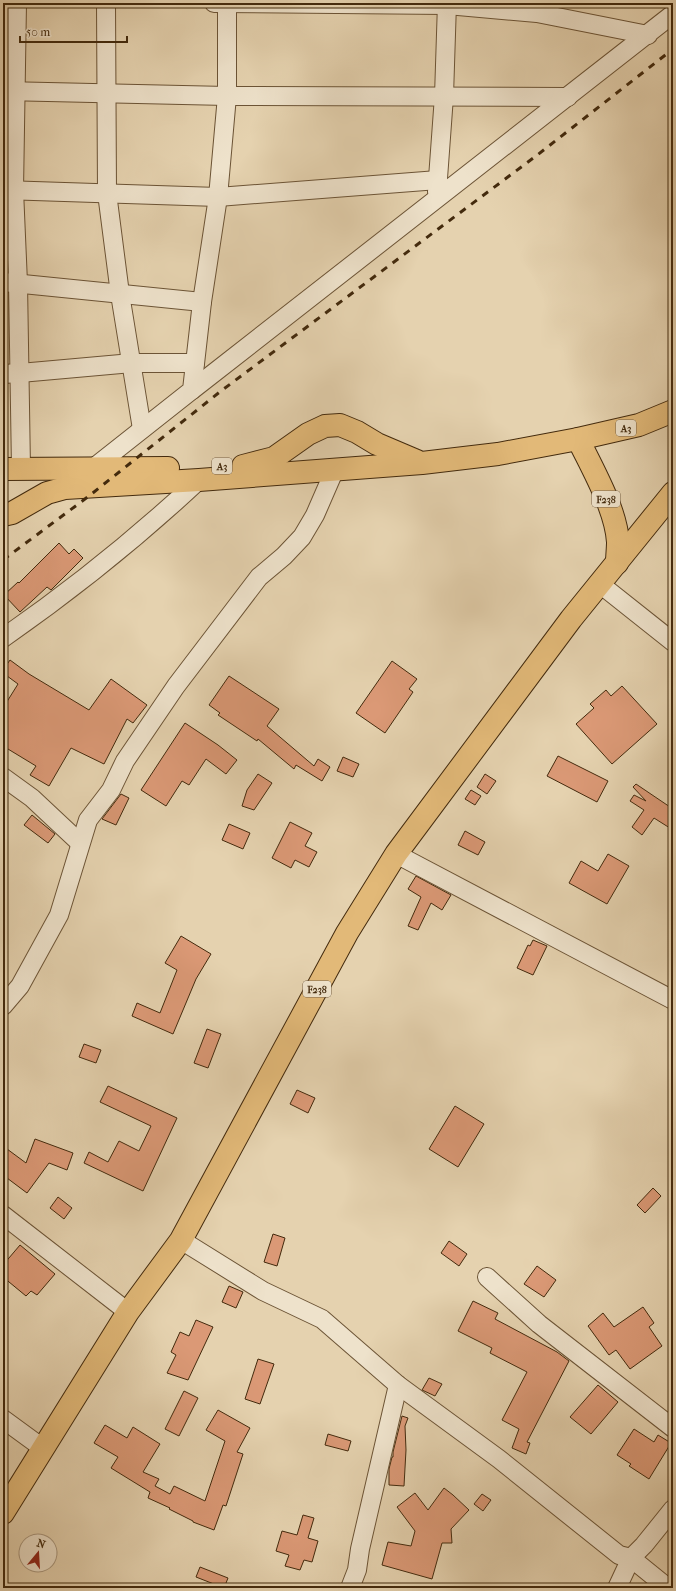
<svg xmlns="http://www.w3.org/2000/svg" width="676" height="1591" viewBox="0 0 676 1591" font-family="'IM FELL French Canon',serif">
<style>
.building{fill:#db9976;stroke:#432a0d}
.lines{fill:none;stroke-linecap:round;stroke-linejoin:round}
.minor-casing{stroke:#6c5436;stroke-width:20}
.major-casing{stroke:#432a0d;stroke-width:24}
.highway-casing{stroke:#432a0d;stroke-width:24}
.minor{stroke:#eee2cb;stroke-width:18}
.major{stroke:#e2b978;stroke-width:22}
.highway{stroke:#e2b978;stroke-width:22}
.rail{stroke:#432a0d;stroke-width:3;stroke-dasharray:7 7;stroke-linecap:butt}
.labels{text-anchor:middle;stroke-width:3.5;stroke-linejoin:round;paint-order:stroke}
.shield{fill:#eee2cb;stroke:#766146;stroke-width:1}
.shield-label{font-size:10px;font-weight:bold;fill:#432a0d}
</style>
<rect width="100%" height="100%" fill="#e5d2af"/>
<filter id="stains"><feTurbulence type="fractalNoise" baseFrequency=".005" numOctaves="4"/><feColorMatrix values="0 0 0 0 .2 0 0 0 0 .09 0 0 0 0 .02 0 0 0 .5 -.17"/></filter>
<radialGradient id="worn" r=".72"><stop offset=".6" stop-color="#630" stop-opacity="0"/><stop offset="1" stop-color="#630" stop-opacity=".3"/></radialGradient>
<g class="building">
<polygon points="59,543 69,554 74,549 83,558 51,590 47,587 20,612 4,595 18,582 19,583"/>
<polygon points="10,660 29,674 89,710 111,679 147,705 133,723 127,719 104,764 71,748 49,786 30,775 36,766 3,746 3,708 18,684 3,673 3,670"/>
<polygon points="392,661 417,679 409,689 413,692 385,733 356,713"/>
<polygon points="229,676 279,709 267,726 314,766 318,759 330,767 322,781 296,765 294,769 258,739 257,741 218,715 220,713 209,705"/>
<polygon points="622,686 657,724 612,764 576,724 594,708 590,704 606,690 611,696"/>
<polygon points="185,723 218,745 237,760 226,774 206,759 189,785 182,781 166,806 141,790"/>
<polygon points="558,756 608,781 597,802 547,776"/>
<polygon points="343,757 359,764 353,777 337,771"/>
<polygon points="258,774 272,783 254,810 242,806 247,790"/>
<polygon points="485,774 496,781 487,794 477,787"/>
<polygon points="636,784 673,809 673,830 654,818 642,835 632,827 644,810 630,801 634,795 646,801 633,787"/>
<polygon points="471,790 481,796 475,805 465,799"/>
<polygon points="121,794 129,798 116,825 102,819"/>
<polygon points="32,815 55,834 48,843 24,825"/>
<polygon points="290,822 312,833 305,846 317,852 309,867 295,860 291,868 272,858"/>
<polygon points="229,824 250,833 243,849 222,840"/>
<polygon points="465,831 485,842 478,855 458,845"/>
<polygon points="608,854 629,866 607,904 569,883 581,861 598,871"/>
<polygon points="416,876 451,895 442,910 431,903 418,930 408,926 421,897 408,889"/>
<polygon points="181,936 211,954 196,979 173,1034 132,1016 137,1003 160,1013 177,970 165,963"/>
<polygon points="533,940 547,946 533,975 517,968 528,945 530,946"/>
<polygon points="207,1029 221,1034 208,1068 194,1063"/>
<polygon points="84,1044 101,1050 96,1063 79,1057"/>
<polygon points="108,1086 177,1118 143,1191 84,1163 89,1152 108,1162 119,1141 139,1151 151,1126 100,1102"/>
<polygon points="297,1090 315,1098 308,1113 290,1104"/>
<polygon points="455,1106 484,1124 458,1167 429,1149"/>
<polygon points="35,1139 73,1153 67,1170 49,1163 27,1193 3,1175 3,1146 26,1163"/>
<polygon points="653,1188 661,1196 645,1213 637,1205"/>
<polygon points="58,1197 72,1208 64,1219 50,1208"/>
<polygon points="273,1234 285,1238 277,1266 264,1262"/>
<polygon points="449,1241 467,1254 459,1266 441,1253"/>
<polygon points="20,1245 55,1274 37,1295 31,1291 26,1296 3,1277 3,1265"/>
<polygon points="537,1266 556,1280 544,1297 524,1284"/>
<polygon points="229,1286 243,1292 236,1308 222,1302"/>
<polygon points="473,1301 498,1313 495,1319 557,1352 569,1361 527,1442 530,1443 526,1454 512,1448 519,1429 502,1420 527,1372 490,1353 492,1348 458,1331"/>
<polygon points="643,1307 654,1323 649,1327 662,1346 630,1369 616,1350 609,1355 588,1326 603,1313 614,1327"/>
<polygon points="196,1320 213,1327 188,1380 167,1373 176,1355 171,1352 180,1332 189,1336"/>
<polygon points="258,1359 274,1364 260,1404 245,1399"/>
<polygon points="429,1378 442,1384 435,1396 422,1390"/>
<polygon points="598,1385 618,1402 591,1434 570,1417"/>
<polygon points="184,1391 198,1398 179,1436 165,1429"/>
<polygon points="218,1410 250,1428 237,1452 243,1454 226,1506 223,1505 214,1530 193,1522 193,1521 169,1509 170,1508 148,1498 150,1492 111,1468 118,1457 94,1443 105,1425 127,1438 133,1427 160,1444 143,1472 159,1479 155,1486 170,1494 174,1486 205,1501 225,1441 206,1430"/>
<polygon points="402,1416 408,1418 405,1426 406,1450 404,1486 389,1485 389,1469 392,1457 393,1457 393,1452"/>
<polygon points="634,1429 654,1442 658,1435 671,1443 649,1479 629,1466 631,1464 617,1455"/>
<polygon points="328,1434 351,1441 348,1451 325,1445"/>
<polygon points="444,1488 453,1495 469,1510 451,1529 452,1543 442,1543 432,1579 382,1565 388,1542 411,1546 415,1531 397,1507 415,1493 428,1510"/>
<polygon points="482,1494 491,1500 483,1511 474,1504"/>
<polygon points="303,1515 314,1518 308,1538 318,1541 312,1562 304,1560 300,1570 285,1566 289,1555 276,1551 282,1531 297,1535"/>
<polygon points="200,1567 228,1578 224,1588 196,1577"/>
</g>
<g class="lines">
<g class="minor-casing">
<g id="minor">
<polyline points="17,3 14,190 18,283 21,469"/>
<polyline points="106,3 107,193 120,294 142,429"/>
<polyline points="214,3 447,5 537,13 648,35"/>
<polyline points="3,91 227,96 568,97"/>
<polyline points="3,190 218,197 438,180"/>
<polyline points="437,192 444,96 447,3"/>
<polyline points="3,282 202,302"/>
<polyline points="3,374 20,373 132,363 195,363"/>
<polyline points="192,390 673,14"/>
<polyline points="92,469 192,390 202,302 218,197 227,96 227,3"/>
<polyline points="600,584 673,642"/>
<path d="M3,638C72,590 138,537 199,480"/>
<polyline points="3,777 32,798 80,843"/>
<polyline points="396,854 673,1000"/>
<polyline points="3,1006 20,986 59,915 88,820 111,790 125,761 176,686 259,577 284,556 302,537 315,515 335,469"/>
<polyline points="3,1215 128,1312"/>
<polyline points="181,1240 263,1291 322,1319 398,1385 499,1459 619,1555 631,1558 644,1545 673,1509"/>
<polyline points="487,1277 539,1324 673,1428"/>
<polyline points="3,1419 44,1449"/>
<polyline points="350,1588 357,1570 360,1549 398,1385"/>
<polyline points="617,1588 631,1558 668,1588"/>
</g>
</g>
<g class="major-casing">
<polyline id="major" points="3,1513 128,1312 181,1240 347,933 396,854 571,619 673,493"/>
</g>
<g class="highway-casing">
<g id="highway">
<path d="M578,439C592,468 616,509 618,542C618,549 617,556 617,563"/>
<polyline points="243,466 274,458 308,434 325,426 340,425 357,432 377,444 417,461"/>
<polyline points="3,469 168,468"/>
<polyline points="3,515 12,513 47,493 65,488 199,480 422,463 498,454 578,439 639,425 673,411"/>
</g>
</g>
<use href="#minor" class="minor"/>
<use href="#major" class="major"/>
<use href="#highway" class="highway"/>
<polyline class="rail" points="3,560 89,496 221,391 536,156 673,49"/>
</g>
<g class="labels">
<g class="shield">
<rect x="616" y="420" width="20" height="16" rx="3"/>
<rect x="212" y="458" width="20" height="16" rx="3"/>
<rect x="592" y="491" width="28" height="16" rx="3"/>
<rect x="303" y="981" width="28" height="16" rx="3"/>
</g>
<g class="shield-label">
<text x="626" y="432">A3</text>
<text x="222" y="470">A3</text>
<text x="606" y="503">F238</text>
<text x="317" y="993">F238</text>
</g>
</g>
<rect width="676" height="1591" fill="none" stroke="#e5d2af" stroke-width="16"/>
<rect x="4" y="4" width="668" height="1583" fill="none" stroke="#432a0d" stroke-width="2"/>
<rect x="8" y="8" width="660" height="1575" fill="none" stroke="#432a0d"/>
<g transform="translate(38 1553) rotate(18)"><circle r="19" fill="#eee2cb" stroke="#aa987f"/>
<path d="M0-3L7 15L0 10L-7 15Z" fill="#8f2418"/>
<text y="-6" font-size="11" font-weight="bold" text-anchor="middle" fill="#432a0d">N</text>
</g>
<path d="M20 36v6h107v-6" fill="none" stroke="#432a0d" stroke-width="2"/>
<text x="26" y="36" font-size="12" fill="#432a0d" stroke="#eee2cb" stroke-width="3" paint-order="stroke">50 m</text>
<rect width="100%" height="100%" filter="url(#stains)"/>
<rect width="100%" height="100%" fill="url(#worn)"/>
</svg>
